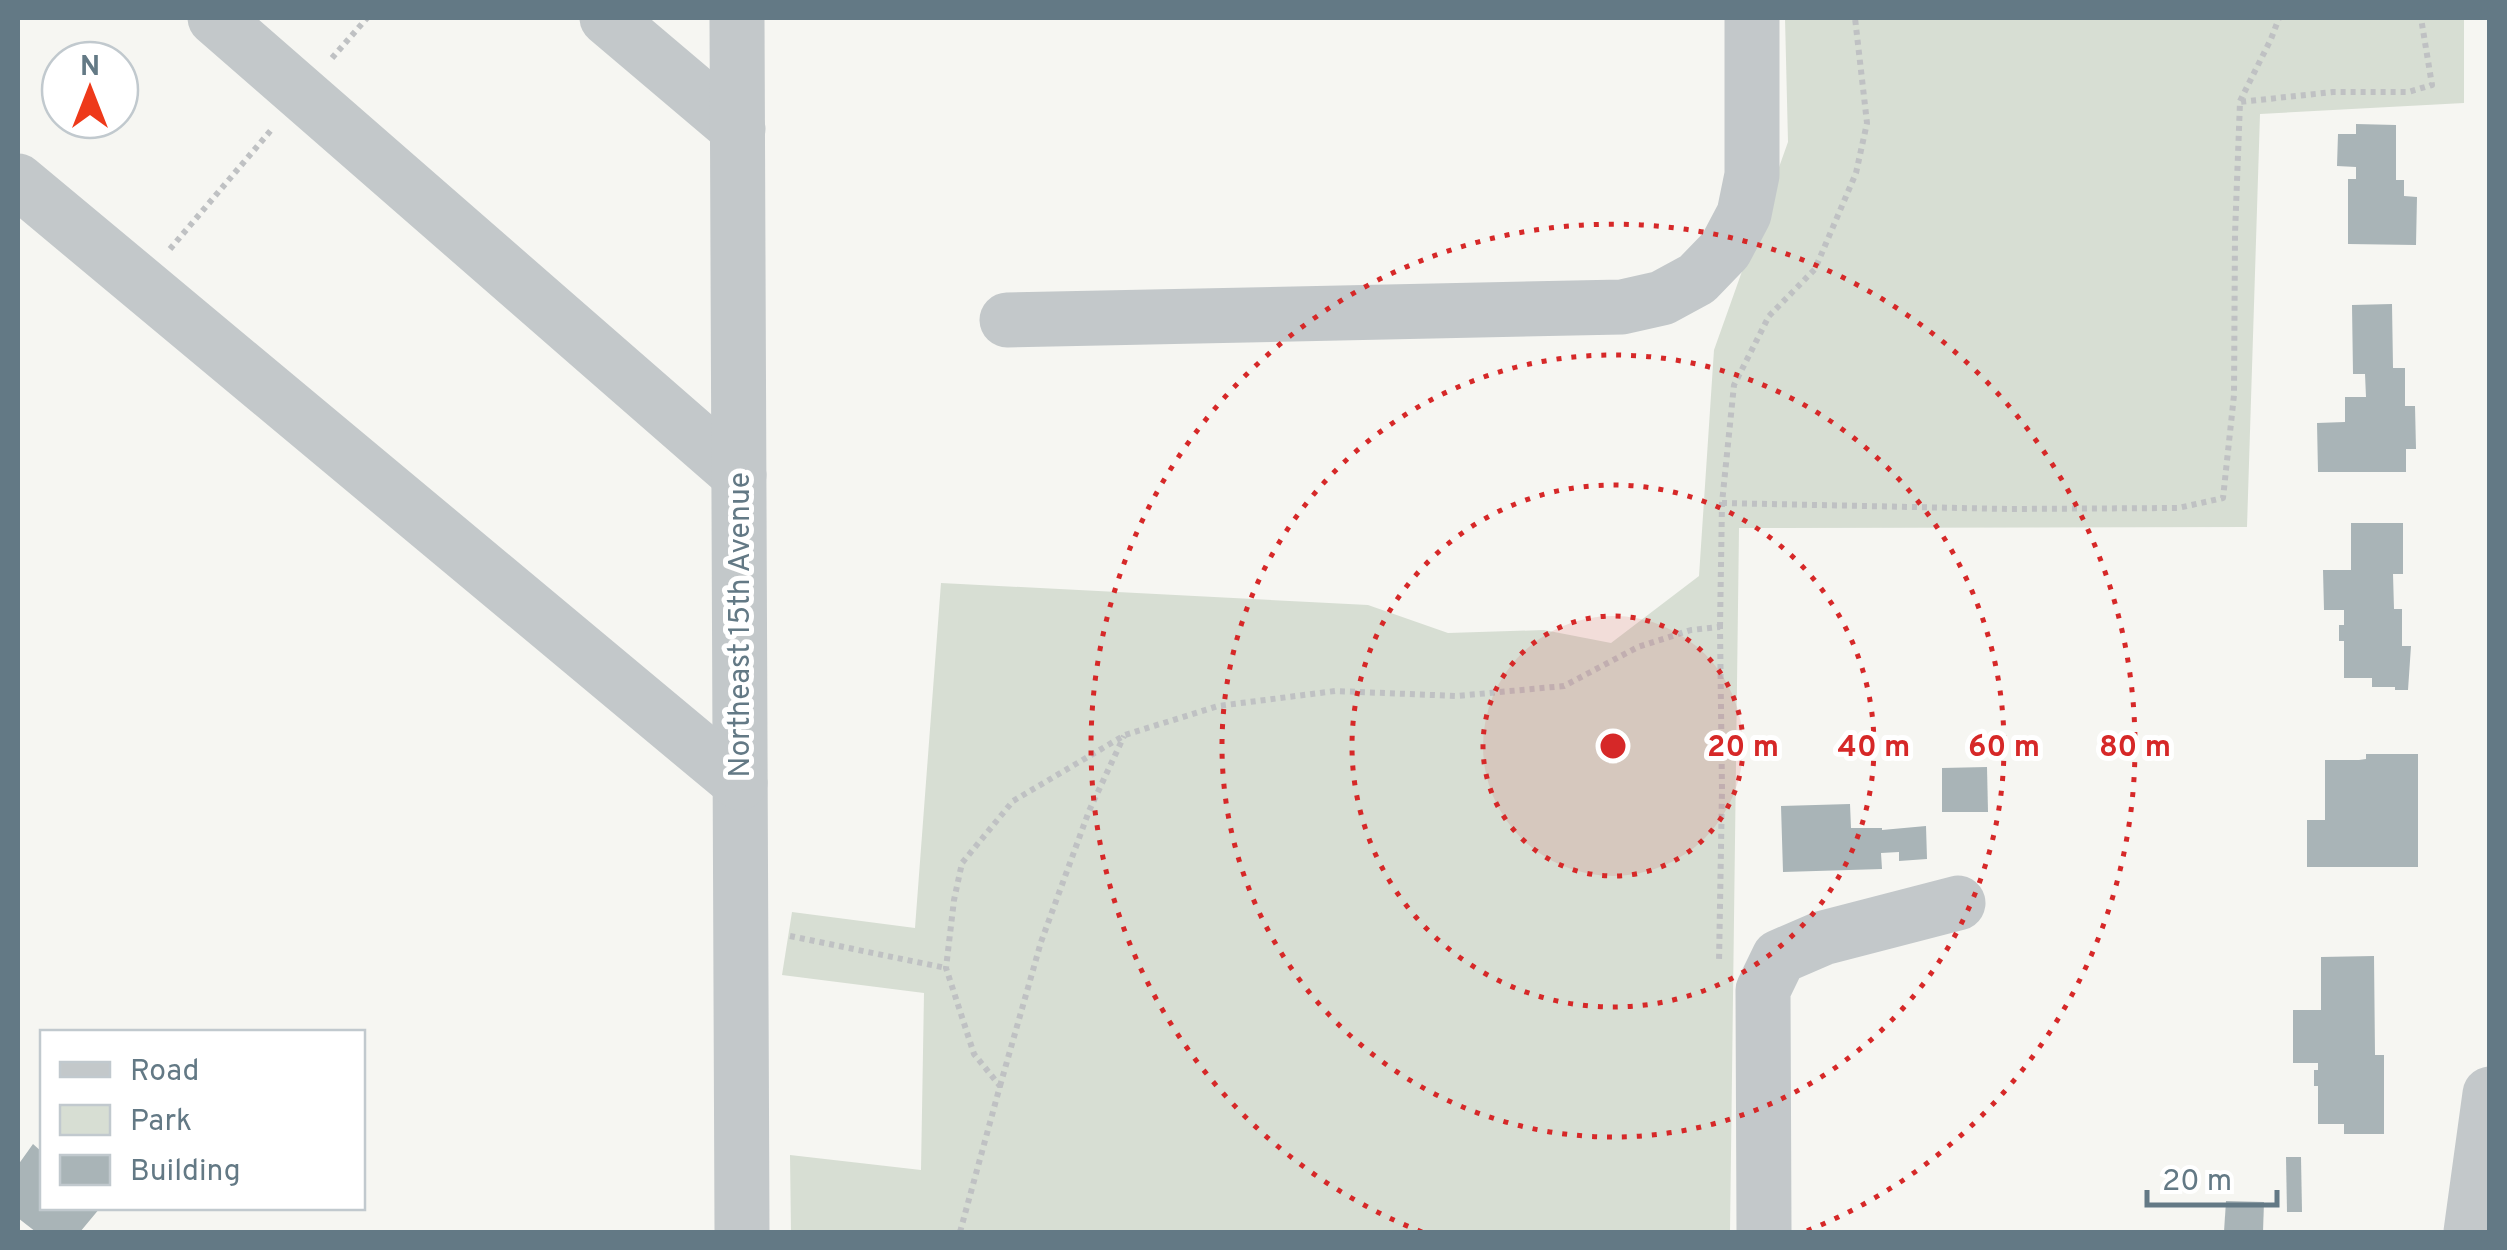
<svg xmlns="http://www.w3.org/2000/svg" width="2507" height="1250" viewBox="0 0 2507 1250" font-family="Overpass,sans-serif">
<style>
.green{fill:#d7ded3}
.building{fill:#a9b4b7}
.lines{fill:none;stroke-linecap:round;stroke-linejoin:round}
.path{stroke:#bfc1c3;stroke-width:6;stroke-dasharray:5 5;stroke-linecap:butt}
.minor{stroke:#c3c8ca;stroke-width:55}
.ring{fill:none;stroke:#d62828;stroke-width:5;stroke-dasharray:5 10}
.labels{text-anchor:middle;stroke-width:10;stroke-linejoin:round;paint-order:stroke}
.street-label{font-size:30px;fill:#637985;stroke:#fff}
.centre{fill:#d62828;stroke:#fff;stroke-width:5}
.ring-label{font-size:30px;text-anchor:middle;font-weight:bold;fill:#d62828;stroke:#fff;stroke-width:10;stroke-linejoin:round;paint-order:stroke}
</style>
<rect width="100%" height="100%" fill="#f6f6f2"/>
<polygon class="green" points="1785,18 2464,18 2464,103 2260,114 2247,527 1739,528 1730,1232 791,1232 790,1155 921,1170 924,993 782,975 792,912 915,928 941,583 1368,605 1448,633 1544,630 1611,643 1699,576 1714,350 1788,142"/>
<g class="building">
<polygon points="2356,124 2396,125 2396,180 2404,180 2404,196 2417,197 2416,245 2348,244 2348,179 2356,179 2356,167 2337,166 2338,134 2356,134"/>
<polygon points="2392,304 2393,368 2405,368 2405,406 2415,406 2416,449 2406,449 2406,472 2318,472 2317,423 2345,422 2345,397 2366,397 2365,374 2353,374 2352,305"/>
<polygon points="2351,523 2403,523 2403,574 2393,574 2394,609 2402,609 2402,646 2411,646 2408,690 2395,690 2395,687 2372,687 2372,678 2344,678 2344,641 2339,641 2339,625 2344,625 2344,610 2324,610 2323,570 2351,570"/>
<polygon points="2366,754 2418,754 2418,867 2307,867 2307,820 2325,820 2325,760 2359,760 2366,759"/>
<polygon points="1987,767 1988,812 1942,812 1942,768"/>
<polygon points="1850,804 1851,828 1882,828 1882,830 1926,826 1927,859 1899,861 1899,852 1881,853 1882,869 1783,872 1781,806"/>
<polygon points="2374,956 2375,1055 2384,1055 2384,1134 2344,1134 2344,1124 2318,1124 2318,1086 2314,1086 2314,1070 2318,1070 2318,1063 2293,1063 2293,1010 2321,1010 2321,957"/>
<polygon points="33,1144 42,1152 42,1208 100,1208 80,1232 36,1232 18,1218 18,1165"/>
<polygon points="2286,1157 2301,1157 2302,1212 2287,1212"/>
<polygon points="2226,1201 2264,1202 2263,1232 2224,1232"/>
</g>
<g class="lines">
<g class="path">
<polyline points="332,58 367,18"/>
<polyline points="2240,101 2271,39 2279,18"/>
<polyline points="170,249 272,129"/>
<polyline points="1722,503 2008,509 2178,508 2223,498 2234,395 2235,234 2240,102 2333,92 2408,92 2432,85 2421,18"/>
<polyline points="1720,627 1722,503 1734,385 1769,316 1815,269 1856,173 1867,123 1855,18"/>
<polyline points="790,936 946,968"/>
<polyline points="1000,1086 1041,942 1089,811 1124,736"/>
<polyline points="960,1232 1000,1086 974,1054 946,968 954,900 962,863 1013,801 1125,735 1218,706 1335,691 1457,696 1564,686 1638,647 1691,630 1720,627 1722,790 1719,963"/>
</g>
<g class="minor">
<polyline points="215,18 739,475"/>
<polyline points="607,18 738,129"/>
<polyline points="737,18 742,1232"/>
<polyline points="18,181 740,783"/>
<polyline points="1007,320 1622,307 1662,298 1697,279 1725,250 1744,214 1752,175 1752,18"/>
<polyline points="1764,1232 1763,990 1779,957 1823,938 1958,903"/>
<polyline points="2471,1232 2490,1094"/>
</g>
</g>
<circle cx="1613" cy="746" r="130" fill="#d62828" fill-opacity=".12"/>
<g class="ring">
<circle cx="1613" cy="746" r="130"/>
<circle cx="1613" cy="746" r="261"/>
<circle cx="1613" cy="746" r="391"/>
<path d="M1422 1232A522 522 0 1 1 1804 1232"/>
</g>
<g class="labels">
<g class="street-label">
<text transform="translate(739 625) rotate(-90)" y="10">Northeast 15th Avenue</text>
</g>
</g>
<circle cx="1613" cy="746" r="15" class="centre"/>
<g class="ring-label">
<text x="1743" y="756">20 m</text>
<text x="1874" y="756">40 m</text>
<text x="2004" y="756">60 m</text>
<text x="2135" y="756">80 m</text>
</g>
<rect width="2507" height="1250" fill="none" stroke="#637985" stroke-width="40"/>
<rect x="40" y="1030" width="325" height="180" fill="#ffffff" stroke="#c1c9ce" stroke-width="2.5"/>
<rect x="60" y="1062" width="50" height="15" fill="#c3c8ca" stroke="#c1c9ce" stroke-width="2.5"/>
<text x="130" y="1080" font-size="30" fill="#637985">Road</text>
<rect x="60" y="1105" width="50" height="30" fill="#d7ded3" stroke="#c1c9ce" stroke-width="2.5"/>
<text x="130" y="1130" font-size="30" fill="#637985">Park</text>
<rect x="60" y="1155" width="50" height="30" fill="#a9b4b7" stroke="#c1c9ce" stroke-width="2.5"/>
<text x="130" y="1180" font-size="30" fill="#637985">Building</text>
<g transform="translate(90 90)"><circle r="48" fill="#ffffff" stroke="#c1c9ce" stroke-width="2.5"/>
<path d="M0-8L18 38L0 25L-18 38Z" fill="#ee391a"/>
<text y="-15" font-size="28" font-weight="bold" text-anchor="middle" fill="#637985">N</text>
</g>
<path d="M2147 1190v15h130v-15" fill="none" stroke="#637985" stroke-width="5"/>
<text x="2162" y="1190" font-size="30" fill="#637985" stroke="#ffffff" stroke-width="8" paint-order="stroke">20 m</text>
</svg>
